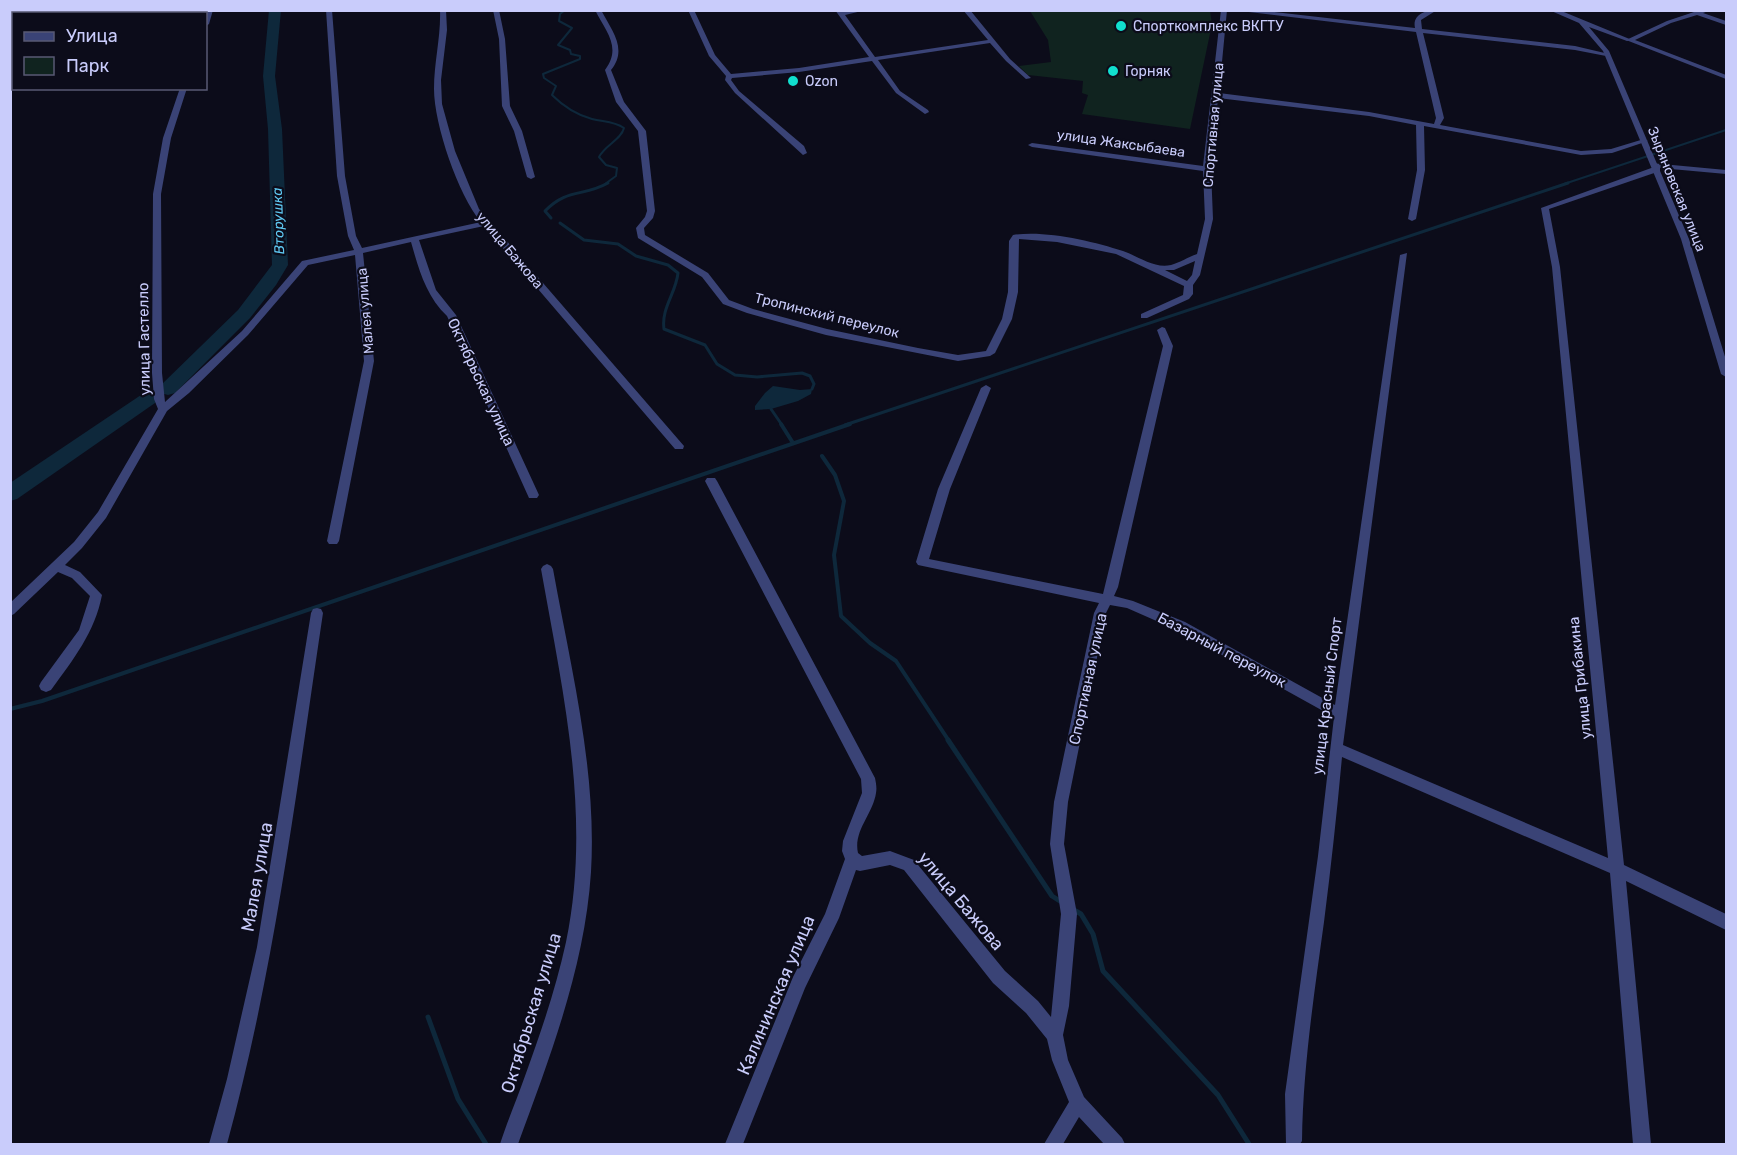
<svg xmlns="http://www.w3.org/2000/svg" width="1737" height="1155" viewBox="0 0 1737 1155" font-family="Rubik,sans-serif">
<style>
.green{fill:#10231f}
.water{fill:#0e283b}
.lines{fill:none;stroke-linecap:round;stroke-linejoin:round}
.stream-far3{stroke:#0e283b;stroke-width:2}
.stream-far2{stroke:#0e283b;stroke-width:3}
.stream-far1{stroke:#0e283b;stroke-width:4}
.stream{stroke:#0e283b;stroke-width:5}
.river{fill:#0e283b;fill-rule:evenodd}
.minor{fill:#3a4376;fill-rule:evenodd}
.tertiary{fill:#3a4376;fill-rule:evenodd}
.poi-dot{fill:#11dfce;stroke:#0c0c1a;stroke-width:2}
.labels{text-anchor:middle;stroke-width:4.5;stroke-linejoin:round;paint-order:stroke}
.far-poi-label{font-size:14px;fill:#c9ccfb;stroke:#0c0c1a;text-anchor:start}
.far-street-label{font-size:14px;fill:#c9ccfb;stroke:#0c0c1a}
.far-water-label{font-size:14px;font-style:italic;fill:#5fc9f3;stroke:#0c0c1a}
.street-label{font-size:15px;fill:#c9ccfb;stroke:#0c0c1a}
.near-street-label{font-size:18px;fill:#c9ccfb;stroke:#0c0c1a}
</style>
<rect width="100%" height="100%" fill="#0c0c1a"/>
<polygon class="green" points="1030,11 1210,11 1212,24 1190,129 1082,114 1088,95 1082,93 1083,81 1028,75 1019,66 1051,62 1048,40"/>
<polygon class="water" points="773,386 800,390 812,389 811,394 798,401 771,409 755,410 755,406 765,393"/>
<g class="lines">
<g class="stream-far3">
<path d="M565,10L560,14L559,21L572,28L558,45L570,50L571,54L580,56V59L543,74L544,78L556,86L552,95C563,106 577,115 592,119C604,122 614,121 624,128C621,140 605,145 599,157L606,165L617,168L616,176L605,184"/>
<polyline points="1564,184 1726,130"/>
</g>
<g class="stream-far2">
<path d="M551,218L545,211C567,188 583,197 608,183"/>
<path d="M560,223L584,240L618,244L636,256L668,265L678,273C676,293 661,308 664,329L705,345L717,364L735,375L757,377L802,373L810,376L814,384L812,389"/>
<polyline points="771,409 782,425"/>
<polyline points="845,425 1568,183"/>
</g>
<g class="stream-far1">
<polyline points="781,424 793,443"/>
<polyline points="822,456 835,475 844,501 834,555 841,616 870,643 896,661 949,741"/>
<polyline points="10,709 42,701 850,424"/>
</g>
<g class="stream">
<polyline points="948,740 1052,896 1063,903"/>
<polyline points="1074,910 1081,914 1093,934 1103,971 1218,1095 1249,1144"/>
<polyline points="428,1017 458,1099 486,1144"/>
</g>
<g class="river">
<polygon points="269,10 281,10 275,76 282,129 288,265 276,285 250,318 175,393 168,395 161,393 159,389 161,385 238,310 272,265 268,129 263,76"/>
<polygon points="148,393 155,395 158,399 155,403 17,499 10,501 10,483 141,395"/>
</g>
<g class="minor">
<polygon points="41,10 47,10 46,14 40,14"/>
<polygon points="207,10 213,10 209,24 206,26"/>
<path d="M326,10H332L345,176L356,236L362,248L481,222C458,195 434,124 434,89C434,62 441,37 440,10H446L447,30L441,80L442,104L455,151L479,209L684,446L683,449H675L484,226L419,240L436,290L456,315L539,495L537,498H529L447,316C426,296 419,270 411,242L363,253L374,361L339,541L337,544H329L327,541L364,361L355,255L308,265L248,335L189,393L167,411L106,518L82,548L65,565L80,572L102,595C95,632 73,660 51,690L46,692L41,690L39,686L41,682L79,630L90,596L72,578L58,572L14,614L10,616V603L74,542L98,512L158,409L154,399L152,373L153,194L163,138L180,88H187L171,138L161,194L162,373L165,402L242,331L302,261L354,250L348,236L337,176Z"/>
<polygon points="493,10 499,10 505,39 510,106 522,131 535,177 531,179 527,177 514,131 502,106 499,39"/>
<path d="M595,10H601C612,31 628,49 611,70L624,102L646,131L655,211L653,218L644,228L645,235L708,273L729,300L753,309L827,329L918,348L958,355L986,351L1002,319L1008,292L1009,241L1013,235C1045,230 1092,241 1123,251C1138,256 1154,269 1171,265C1179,263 1188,257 1197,254L1205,219L1203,171L1032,147L1028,145L1032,143L1203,166L1221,10H1227L1219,93L1369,112L1434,124L1436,118L1416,32L1232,10H1256L1415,28C1412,15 1425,10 1437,10L1421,20L1422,29L1575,46L1609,54L1606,56L1575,50L1423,33L1444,118L1440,125L1581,151L1611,149L1644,139L1648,141L1612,153L1581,155L1424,126L1425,170L1416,219L1412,221L1408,219L1417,170L1416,125L1369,116L1218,98L1211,169L1213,219L1200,275L1193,285V294L1189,299L1147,318H1141V314L1183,295L1184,286L1116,254L1057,242L1019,239L1018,292L1012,319L995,353L990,356L958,361L826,335L747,313L723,304L702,277L638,238L636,228L645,217L647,211L638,131L616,102L605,70C622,47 606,32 595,10ZM1195,261L1192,275L1187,281L1165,270H1174Z"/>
<polygon points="688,10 694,10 715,55 731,74 799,68 869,57 835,10 866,10 845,15 875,57 988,40 963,10 970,10 1010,59 1031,78 1026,79 1006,61 990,43 878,60 900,91 928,110 929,112 925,114 896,93 872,61 799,72 732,78 731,80 739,91 804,146 807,153 803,155 735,93 725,80 726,76 709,56"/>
<polygon points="1700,10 1711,10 1703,13 1726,21 1726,25 1697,15 1671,23 1635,40 1726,75 1726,79 1626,40 1667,21"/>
<rect x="10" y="23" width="4" height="4"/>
<polygon points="14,63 14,70 10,72 10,65"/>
<path d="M1651,163L1726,170V174L1660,168V171L1549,209L1560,267L1624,865L1726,914V930L1626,881L1651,1144H1633L1610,873L1342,757C1337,812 1331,867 1324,922C1314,995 1303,1067 1302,1141L1300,1144H1286L1285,1094L1318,856L1334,717L1177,630L1127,608L1110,605L1106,613L1068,802L1064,844L1077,914L1069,1006L1063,1035L1068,1060L1084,1097L1122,1138L1125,1144H1104L1079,1117L1063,1144H1044L1069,1102L1052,1060L1047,1039L1026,1013L993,983L904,870L890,865L860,871L856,870L839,918L805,988L743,1144H725L793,977L825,914L845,859L842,851L843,841L862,793L861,779L705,481L707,478H715L717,481L875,778C876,783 877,788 876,793C873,814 853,831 858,853L862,856L890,851L914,860L1005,971L1038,1001L1051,1017L1061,914L1050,844L1054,802L1094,613L1099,603L918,565L916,562L938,489L981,388L986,385L991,388L950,489L929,559L1103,594L1163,346L1157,330L1162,327L1165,328L1173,346L1118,587L1114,596L1133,601L1185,622L1335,705L1400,255L1407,253L1343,745L1608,858L1552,267L1541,208L1654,167H1651Z"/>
<path d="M547,564L551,566L553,569C571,669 597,770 591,872C585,966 550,1057 518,1144H500C507,1122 517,1099 525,1076C541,1032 556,988 566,942C592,817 563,693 541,569L543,566Z"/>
<path d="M317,608L321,609L323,613C296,793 275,968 227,1144H209L227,1079L257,947L311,613L313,609Z"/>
</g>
<polygon class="tertiary" points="1549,10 1559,10 1632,40 1627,41 1589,27 1609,51 1689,239 1726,360 1726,377 1721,374 1681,239 1603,51 1579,23"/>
</g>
<g class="poi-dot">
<circle cx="1121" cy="26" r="6"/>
<circle cx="1113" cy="71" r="6"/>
<circle cx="793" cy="81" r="6"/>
</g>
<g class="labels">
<g class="far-poi-label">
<text x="1133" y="31">Спорткомплекс ВКГТУ</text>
<text x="1125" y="76">Горняк</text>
<text x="805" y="86">Ozon</text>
</g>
<g class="far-street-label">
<text transform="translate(1213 125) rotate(-85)" y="5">Спортивная улица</text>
<text transform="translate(1121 143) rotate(8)" y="5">улица Жаксыбаева</text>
<text transform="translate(1677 189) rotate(68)" y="5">Зыряновская улица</text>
<text transform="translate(510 250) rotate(50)" y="5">улица Бажова</text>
<text transform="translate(365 311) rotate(-95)" y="5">Малея улица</text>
<text transform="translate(827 315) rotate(14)" y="5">Тропинский переулок</text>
</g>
<g class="far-water-label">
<text transform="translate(278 221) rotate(-92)" y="5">Вторушка</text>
</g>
<g class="street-label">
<text transform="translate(144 339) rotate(-91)" y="5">улица Гастелло</text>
<text transform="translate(481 382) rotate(65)" y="5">Октябрьская улица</text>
<text transform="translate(1222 650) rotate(28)" y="5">Базарный переулок</text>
<text transform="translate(1580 678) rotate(-96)" y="5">улица Грибакина</text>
<text transform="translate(1088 679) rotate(-78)" y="5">Спортивная улица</text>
<text transform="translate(1327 696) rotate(-83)" y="5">улица Красный Спорт</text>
</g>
<g class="near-street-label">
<text transform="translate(257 877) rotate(-80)" y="6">Малея улица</text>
<text transform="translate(961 901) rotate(50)" y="6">улица Бажова</text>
<text transform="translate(776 995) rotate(-67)" y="6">Калининская улица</text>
<text transform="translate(531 1013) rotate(-73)" y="6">Октябрьская улица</text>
</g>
</g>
<rect width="1737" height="1155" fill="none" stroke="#c9ccfb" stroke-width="24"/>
<rect x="12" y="12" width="195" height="78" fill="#0c0c1a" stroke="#585974" stroke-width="1.5"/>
<rect x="24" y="32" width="30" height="9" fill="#3a4376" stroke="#585974" stroke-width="1.5"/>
<text x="66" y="42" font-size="18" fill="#c9ccfb">Улица</text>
<rect x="24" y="57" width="30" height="18" fill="#10231f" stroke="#585974" stroke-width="1.5"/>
<text x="66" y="72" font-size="18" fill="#c9ccfb">Парк</text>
</svg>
